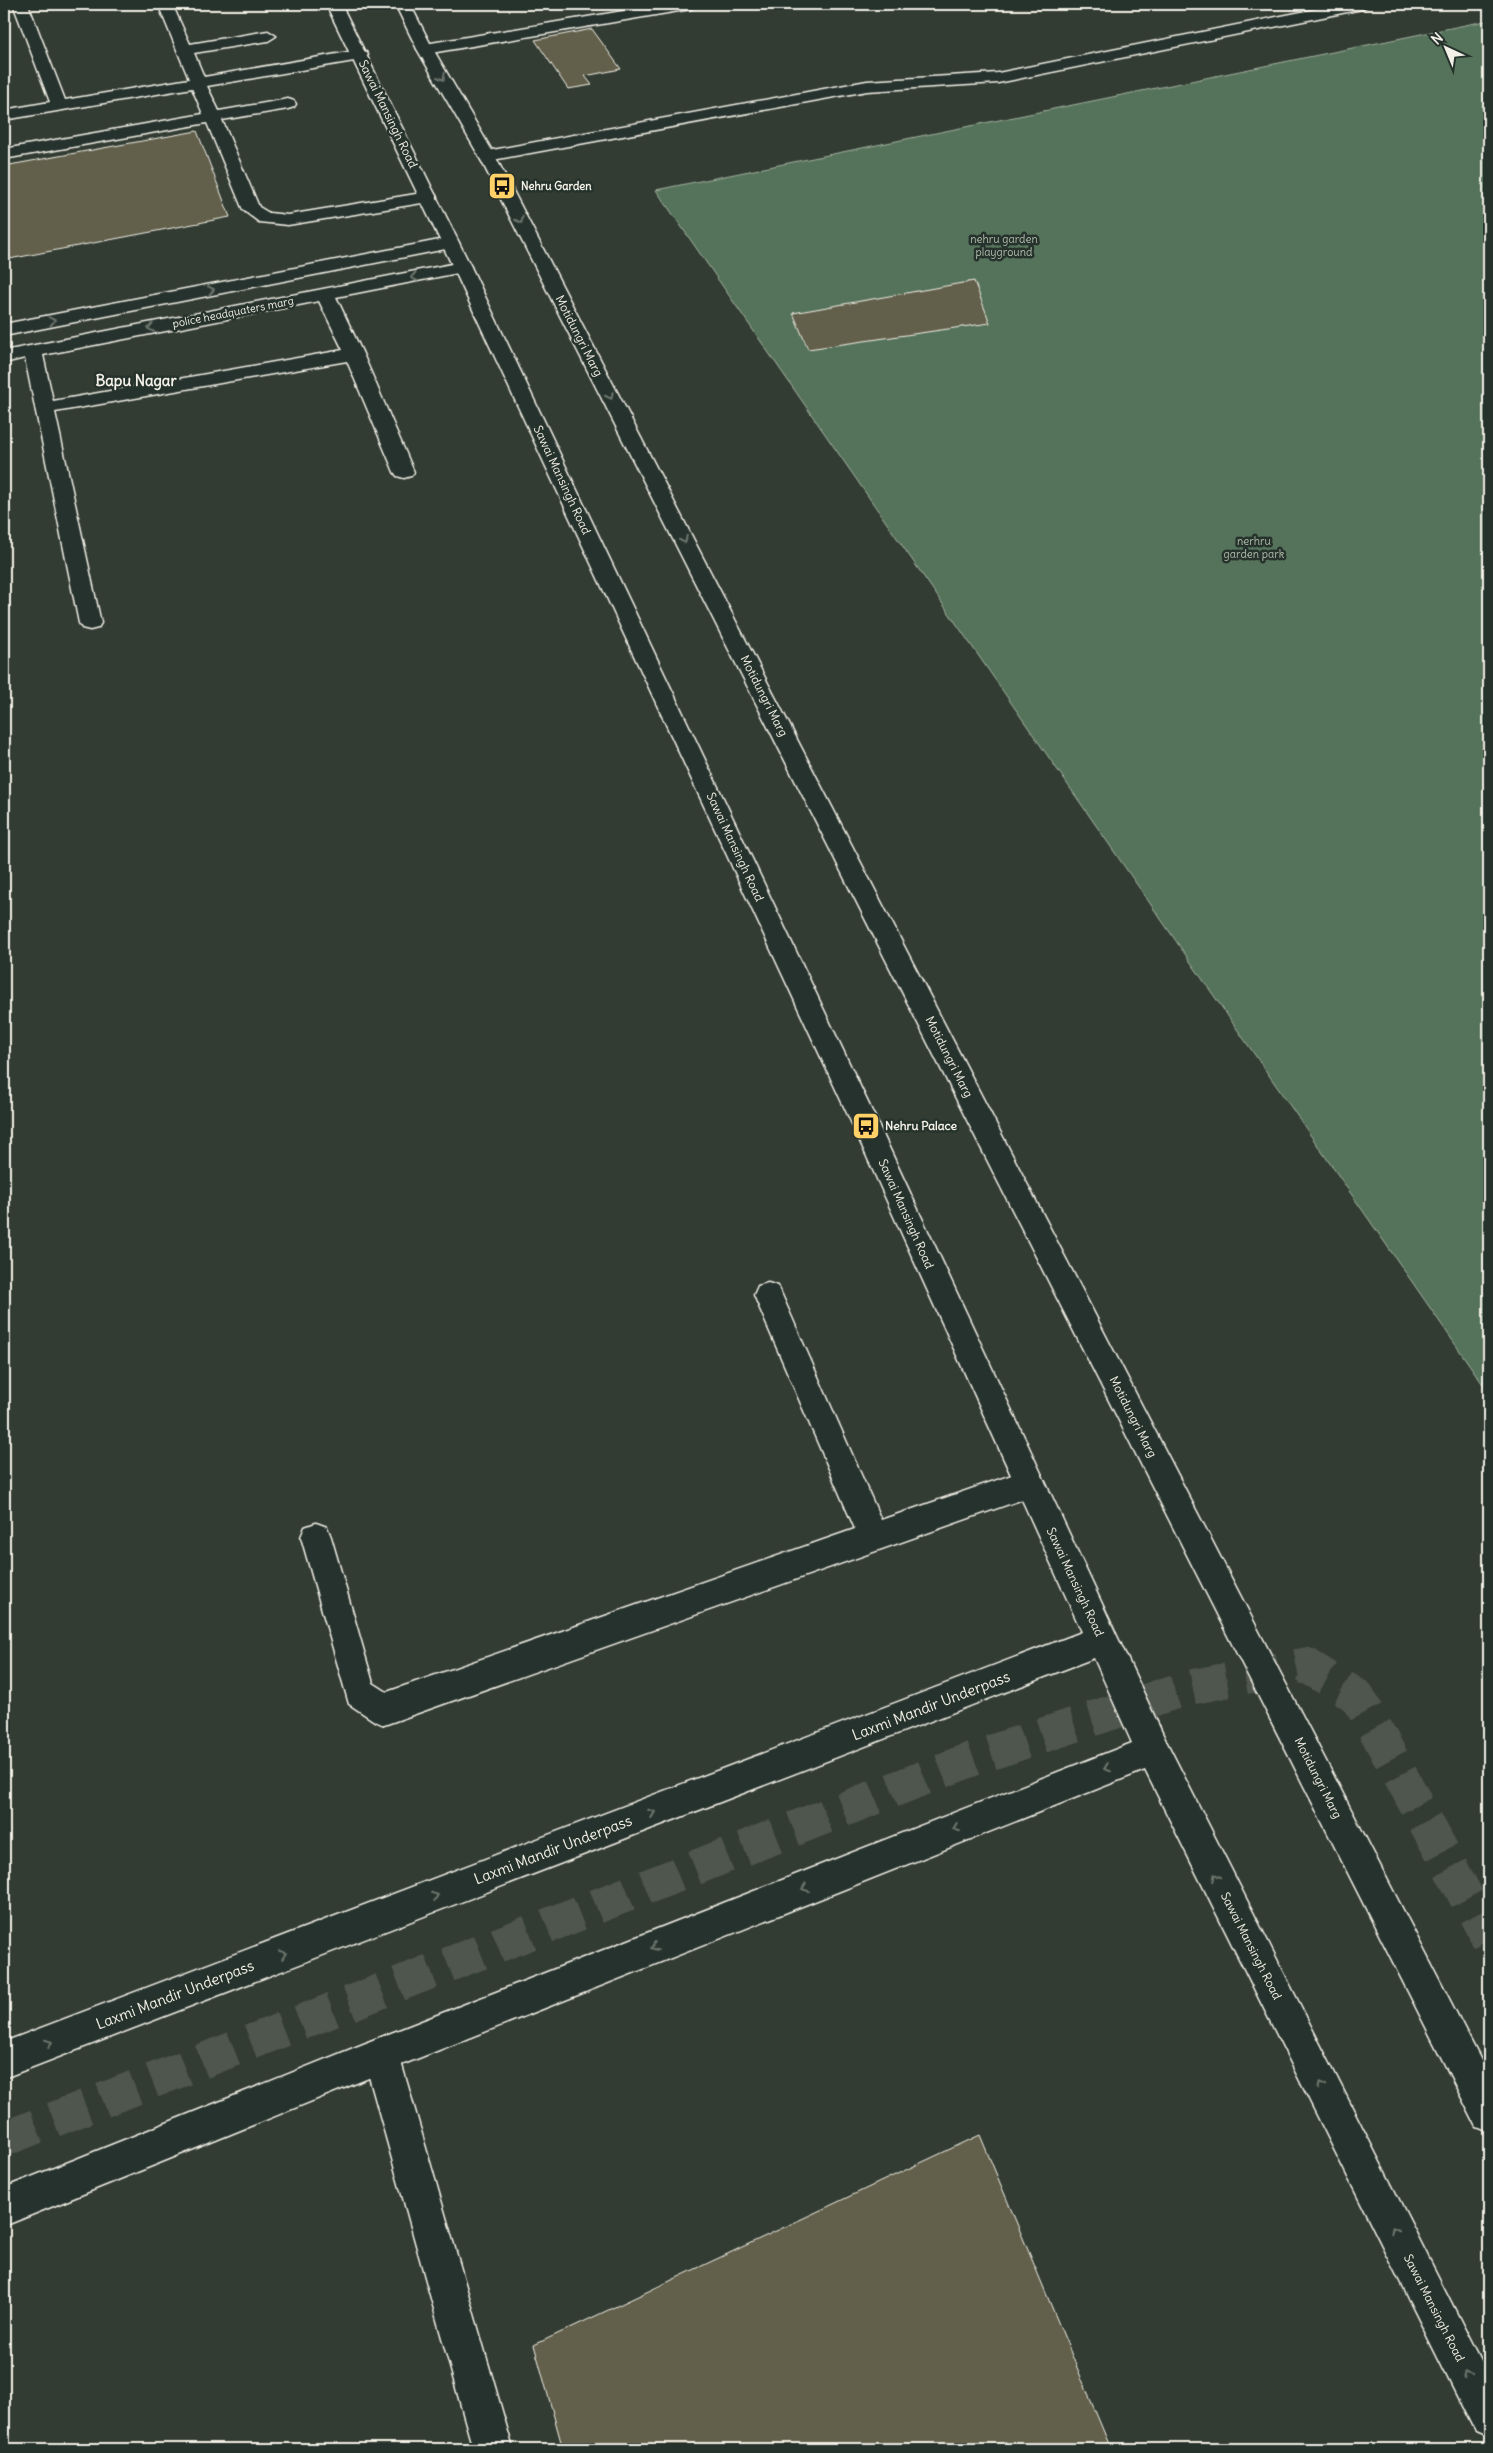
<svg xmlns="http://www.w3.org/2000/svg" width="1493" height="2453" viewBox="0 0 1493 2453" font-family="Delius,sans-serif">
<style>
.green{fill:#55725a;stroke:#a4b2a1}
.building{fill:#62604c;stroke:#f4f1e8}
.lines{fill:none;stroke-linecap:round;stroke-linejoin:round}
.major-tunnel{stroke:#4f574e;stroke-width:35;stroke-dasharray:35 18;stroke-linecap:butt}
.minor-casing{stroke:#f4f1e8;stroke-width:3}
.major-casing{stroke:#f4f1e8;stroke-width:3}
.minor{fill:#26332d;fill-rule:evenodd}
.major{fill:#26332d;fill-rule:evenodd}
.oneway{stroke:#6e766e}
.labels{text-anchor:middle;stroke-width:5;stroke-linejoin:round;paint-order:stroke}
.far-poi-label{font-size:11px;font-weight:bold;fill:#f4f1e8;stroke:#26332d;text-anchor:start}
.far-park-label{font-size:11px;fill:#b4beaf;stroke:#26332d}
.far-street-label{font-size:11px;fill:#f4f1e8;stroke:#26332d}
.street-label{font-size:12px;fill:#f4f1e8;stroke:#26332d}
.poi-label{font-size:12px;font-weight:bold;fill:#f4f1e8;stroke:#26332d;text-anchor:start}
.far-district-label{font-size:15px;font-weight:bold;fill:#f4f1e8;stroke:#26332d}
.near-street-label{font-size:15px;fill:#f4f1e8;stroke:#26332d}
</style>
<rect width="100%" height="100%" fill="#323c33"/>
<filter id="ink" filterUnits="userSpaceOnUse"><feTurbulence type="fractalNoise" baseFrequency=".02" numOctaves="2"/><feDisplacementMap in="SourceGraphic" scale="10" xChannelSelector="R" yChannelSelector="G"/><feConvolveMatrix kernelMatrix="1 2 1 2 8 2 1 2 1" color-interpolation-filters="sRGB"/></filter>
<g filter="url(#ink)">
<polygon class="green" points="1485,21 1489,23 1489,1393 656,190"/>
<g class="building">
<polygon points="592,29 621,69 585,76 592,85 568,89 535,40"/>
<polygon points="197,131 230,217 4,260 4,166"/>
<polygon points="974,281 990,323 808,349 793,313"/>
<polygon points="980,2135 1111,2449 563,2449 534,2345"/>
</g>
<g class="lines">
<polyline class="major-tunnel" points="4,2139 977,1757 1186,1688 1306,1665 1358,1697 1489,1939"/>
<g class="minor-casing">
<g id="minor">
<polygon points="13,4 28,4 65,100 189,79 158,4 172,4 190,44 268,31 276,36 268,41 194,53 204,77 360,50 366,52 368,55 360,60 207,86 219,111 288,99 294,101 296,104 294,107 288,109 222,120 259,207 269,213 288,215 428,192 434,193 437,197 434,201 428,202 288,225 259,222 243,210 207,123 4,159 4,149 203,114 192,88 4,120 4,110 50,102"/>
<polygon points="665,4 699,4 691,9 425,54 417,49 425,44"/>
<polygon points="1341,4 1370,4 1362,9 998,83 867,91 487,161 481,160 479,156 481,152 487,151 867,81 998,73"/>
<polygon points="450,238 456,239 459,243 456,247 4,336 4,324"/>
<path d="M462,262L468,263L471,267L468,271L336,297L363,354L414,472L411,476L404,478L397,476L394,472L347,361L55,412L101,623L98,628L90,630L82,628L79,623L25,358L4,363V351ZM319,301L343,350L53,401L43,355Z"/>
<polygon points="768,1283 778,1286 881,1520 1029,1469 1040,1473 1044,1483 1040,1493 384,1725 373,1720 349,1704 301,1537 305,1527 316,1523 327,1527 331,1537 373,1683 387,1692 855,1529 754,1295 758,1286"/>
<polygon points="381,2037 394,2042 399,2055 513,2449 473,2449 363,2055 368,2042"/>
</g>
</g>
<g class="major-casing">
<g id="major">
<polygon points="326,4 341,4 471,267 879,1126 1165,1739 1489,2377 1489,2438 1475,2432 1145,1770 381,2073 4,2226 4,2188 381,2037 1132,1743 1094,1658 4,2078 4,2042 1082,1632 853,1126 453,267"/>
<polygon points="395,4 410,4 433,49 495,156 1489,2076 1489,2131 1476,2126 479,156 417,49"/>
</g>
</g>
<use href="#minor" class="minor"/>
<use href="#major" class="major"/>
</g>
<defs><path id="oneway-chevron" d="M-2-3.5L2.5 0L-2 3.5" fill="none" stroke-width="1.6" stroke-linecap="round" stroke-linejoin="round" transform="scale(1.25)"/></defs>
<g class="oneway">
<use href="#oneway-chevron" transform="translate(442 77) rotate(60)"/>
<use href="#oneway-chevron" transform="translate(520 220) rotate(63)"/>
<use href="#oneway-chevron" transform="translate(414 277) rotate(169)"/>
<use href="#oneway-chevron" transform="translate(211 290) rotate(-11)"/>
<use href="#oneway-chevron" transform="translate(52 321) rotate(-11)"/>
<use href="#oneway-chevron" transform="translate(151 328) rotate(169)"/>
<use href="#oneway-chevron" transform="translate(610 396) rotate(63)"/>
<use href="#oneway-chevron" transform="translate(684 540) rotate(63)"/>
<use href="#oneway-chevron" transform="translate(1107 1768) rotate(159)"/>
<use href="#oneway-chevron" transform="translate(652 1813) rotate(-21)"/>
<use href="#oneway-chevron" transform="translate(956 1828) rotate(159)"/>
<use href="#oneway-chevron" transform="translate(1216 1877) rotate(-117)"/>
<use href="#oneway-chevron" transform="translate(805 1888) rotate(159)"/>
<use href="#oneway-chevron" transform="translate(435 1896) rotate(-21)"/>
<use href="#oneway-chevron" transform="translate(654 1947) rotate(159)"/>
<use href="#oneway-chevron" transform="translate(283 1954) rotate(-21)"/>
<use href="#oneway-chevron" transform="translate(49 2043) rotate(-21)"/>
<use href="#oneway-chevron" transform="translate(1321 2085) rotate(-117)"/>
<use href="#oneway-chevron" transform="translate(1394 2230) rotate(-117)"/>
<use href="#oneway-chevron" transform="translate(1467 2375) rotate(-117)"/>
</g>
</g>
<defs>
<g id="bus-square" transform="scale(1.4375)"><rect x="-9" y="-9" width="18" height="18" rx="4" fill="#ffd166" stroke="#26332d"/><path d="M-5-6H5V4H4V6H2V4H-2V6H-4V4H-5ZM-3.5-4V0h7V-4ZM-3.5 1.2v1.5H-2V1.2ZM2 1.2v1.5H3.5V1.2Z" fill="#111"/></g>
</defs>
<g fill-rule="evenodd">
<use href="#bus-square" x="502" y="186"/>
<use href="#bus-square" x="866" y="1126"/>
</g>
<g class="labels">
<g class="far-poi-label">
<text x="521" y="190">Nehru Garden</text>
</g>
<g class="far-park-label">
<text x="1004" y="243">nehru garden<tspan x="1004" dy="13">playground</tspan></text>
<text x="1254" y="545">nerhru<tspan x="1254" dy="13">garden park</tspan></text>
</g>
<g class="far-street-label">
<text transform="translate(233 312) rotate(-11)" y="4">police headquaters marg</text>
</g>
<g class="street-label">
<text transform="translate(388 114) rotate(64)" y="4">Sawai Mansingh Road</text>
<text transform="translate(579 336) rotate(63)" y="4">Motidungri Marg</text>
<text transform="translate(562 480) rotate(65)" y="4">Sawai Mansingh Road</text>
<text transform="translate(764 696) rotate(63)" y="4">Motidungri Marg</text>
<text transform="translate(735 847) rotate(65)" y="4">Sawai Mansingh Road</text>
<text transform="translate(949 1057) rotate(63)" y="4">Motidungri Marg</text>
<text transform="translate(906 1214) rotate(66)" y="4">Sawai Mansingh Road</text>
<text transform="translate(1133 1417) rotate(63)" y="4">Motidungri Marg</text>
<text transform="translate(1075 1582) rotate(65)" y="4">Sawai Mansingh Road</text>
<text transform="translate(1318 1778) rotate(63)" y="4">Motidungri Marg</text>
<text transform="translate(1251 1946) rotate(63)" y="4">Sawai Mansingh Road</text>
<text transform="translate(1434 2308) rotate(63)" y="4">Sawai Mansingh Road</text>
</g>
<g class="poi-label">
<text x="885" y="1130">Nehru Palace</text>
</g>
<g class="far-district-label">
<text x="136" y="386">Bapu Nagar</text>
</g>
<g class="near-street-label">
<text transform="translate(931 1706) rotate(-21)" y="5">Laxmi Mandir Underpass</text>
<text transform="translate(553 1850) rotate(-21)" y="5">Laxmi Mandir Underpass</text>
<text transform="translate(175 1995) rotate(-21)" y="5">Laxmi Mandir Underpass</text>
</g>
</g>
<rect width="1493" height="2453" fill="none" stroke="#26332d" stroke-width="20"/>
<rect x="10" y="10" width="1473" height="2433" fill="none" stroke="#f4f1e8" stroke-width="2" filter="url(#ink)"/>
<g transform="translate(1446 48) rotate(316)" stroke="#26332d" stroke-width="4" paint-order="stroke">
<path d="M0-4L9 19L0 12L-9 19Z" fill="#f4f1e8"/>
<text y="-8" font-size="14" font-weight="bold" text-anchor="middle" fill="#f4f1e8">N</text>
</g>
</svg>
